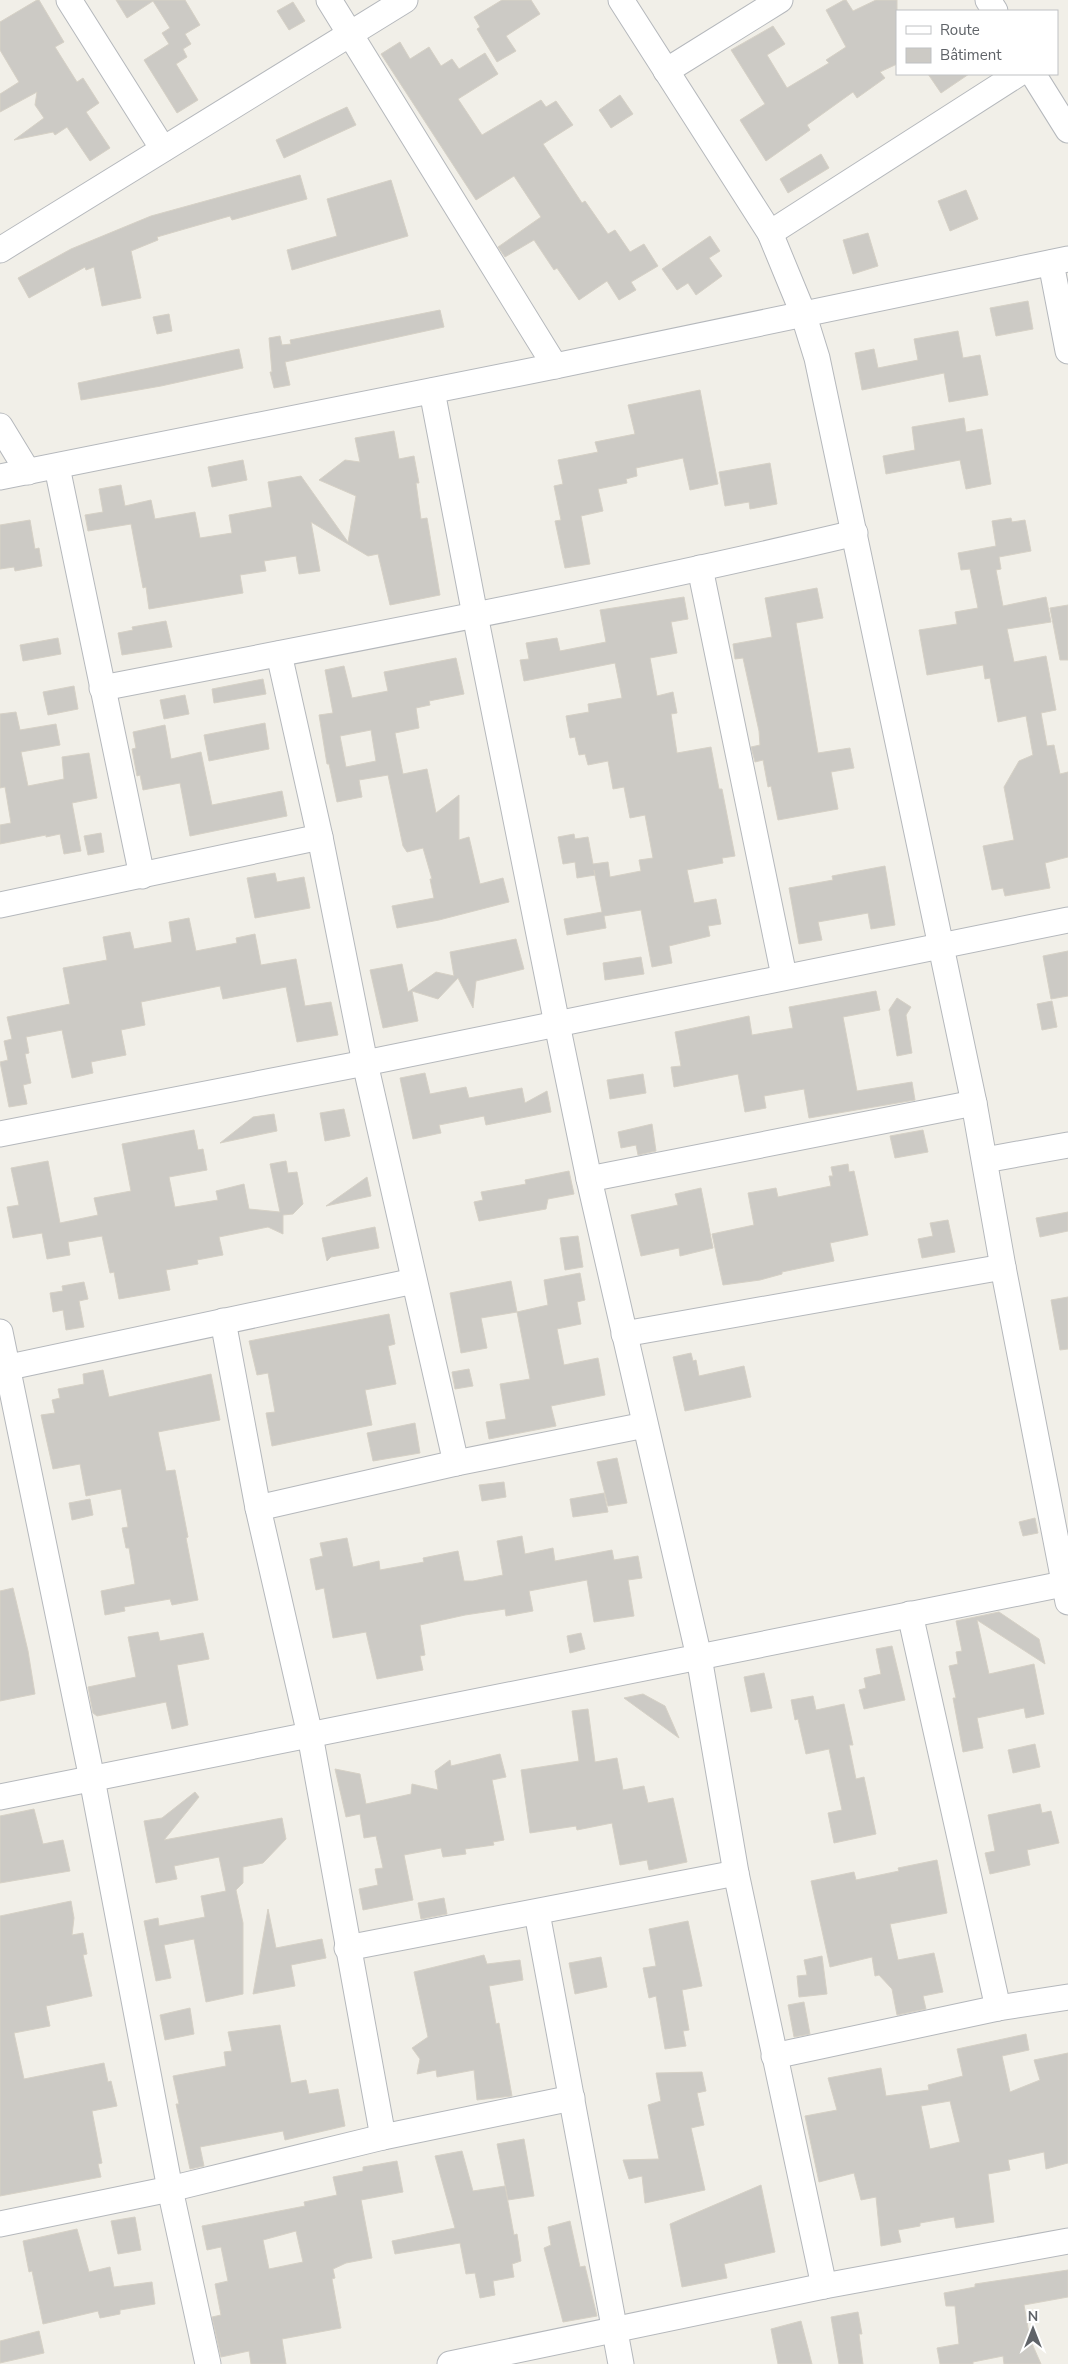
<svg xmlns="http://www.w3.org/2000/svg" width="1068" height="2364" viewBox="0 0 1068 2364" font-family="'Nunito Sans',sans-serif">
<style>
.building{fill:#cccac5;stroke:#d6d1c6;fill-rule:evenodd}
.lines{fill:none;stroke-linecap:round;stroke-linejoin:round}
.minor-casing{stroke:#b5b8bc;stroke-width:27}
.minor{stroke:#fff;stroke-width:25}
</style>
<rect width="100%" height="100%" fill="#f1efe8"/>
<g class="building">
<polygon points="37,0 39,0 64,42 55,47 77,82 83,78 99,103 86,112 110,148 90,161 67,127 55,135 53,132 14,140 44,118 35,105 37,92 0,112 0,94 19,82 0,50 0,22"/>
<polygon points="116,0 185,0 200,25 185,34 191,44 183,49 187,57 176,64 198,100 177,113 144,60 169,44 162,33 170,28 153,1 127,18"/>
<polygon points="502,0 531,0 540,14 506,36 516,51 497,62 477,29 480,27 474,17"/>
<polygon points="844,0 846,0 853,11 876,0 897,0 897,64 880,72 885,78 857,98 853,92 807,125 810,130 766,161 740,120 765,104 731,50 773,26 785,44 767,55 787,88 829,63 826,60 846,47 826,10"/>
<polygon points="293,2 305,21 289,30 277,11"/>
<polygon points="400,42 410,59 429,47 441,66 452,59 459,69 485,53 498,74 458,99 482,135 541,100 546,107 556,101 573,125 543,144 582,203 585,201 608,234 615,230 630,252 644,244 658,266 631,282 636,290 619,300 607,281 579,300 557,268 554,270 534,240 505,257 498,247 541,217 514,176 476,200 381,54"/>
<polygon points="928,74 969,74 941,93"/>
<polygon points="620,95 633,114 611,128 599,110"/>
<polygon points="347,107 356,125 284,158 276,140"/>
<polygon points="821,154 829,168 788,193 780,179"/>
<polygon points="300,175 307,199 232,220 230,216 188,228 157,237 158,240 131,251 141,298 102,306 94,267 86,270 85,267 29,298 18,278 71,249 151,216"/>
<polygon points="391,180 408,236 292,270 287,250 337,236 327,199"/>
<polygon points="966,190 978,219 950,231 938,201"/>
<polygon points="868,233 878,266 853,274 843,240"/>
<polygon points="710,236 720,251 709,258 722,276 696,295 688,283 677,290 662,269"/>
<polygon points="1028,301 1033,329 996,336 990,308"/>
<polygon points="440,310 444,327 285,362 290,385 274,388 270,372 272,372 269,338 280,336 282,345 291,344 290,340"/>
<polygon points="169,314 172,331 157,334 153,317"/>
<polygon points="958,331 963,358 980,355 988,395 949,402 944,373 862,390 855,353 874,349 878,368 918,360 914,339"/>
<polygon points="239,349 243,368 161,386 81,400 78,383"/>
<polygon points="700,390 718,484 690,490 683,458 636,468 637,476 626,479 627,483 598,489 603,511 581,516 590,564 565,568 555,521 561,520 554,486 563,484 558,460 598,452 595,442 635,434 628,405"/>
<polygon points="964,418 966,432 982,429 991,484 966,489 960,460 886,474 883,456 915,450 912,427"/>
<polygon points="394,431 399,459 414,456 419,483 416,483 421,519 427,518 440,595 390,605 378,554 368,556 311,522 320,571 299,574 296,556 264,561 266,571 240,575 243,593 149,609 146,587 143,588 131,524 88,531 85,515 103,512 99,489 121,485 125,506 151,500 155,519 195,512 200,538 232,533 229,515 272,507 268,482 301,476 348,542 356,496 319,480 345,460 360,462 355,438"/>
<polygon points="243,460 247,480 212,487 208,467"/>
<polygon points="770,463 777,504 750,509 749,502 725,506 719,472"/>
<polygon points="1011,518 1012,522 1025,520 1031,551 999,557 1001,569 996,570 1003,606 1046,597 1051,622 1007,629 1014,662 1046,656 1056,710 1041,713 1047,746 1054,745 1060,774 1068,772 1068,857 1045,863 1050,888 1005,896 1003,888 992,890 983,846 1014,840 1004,787 1019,761 1033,755 1026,716 998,722 990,678 985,679 983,665 927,675 919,630 957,624 955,612 978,608 970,569 961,570 958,553 996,546 992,521"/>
<polygon points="30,520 35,549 39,548 42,566 15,571 14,567 0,569 0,525"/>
<polygon points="817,588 823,618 796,623 818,753 850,748 854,768 831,772 838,809 778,820 771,786 768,787 763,760 755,762 751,747 760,745 759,731 743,658 735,659 733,644 772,637 765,598"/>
<polygon points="684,597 688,619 671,622 677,653 650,658 657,696 673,692 677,713 671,714 677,753 711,747 719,789 722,789 735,856 722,858 723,863 687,870 694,903 716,899 721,924 708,926 710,936 669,946 672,963 652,967 641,910 604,916 606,928 567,935 564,919 602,912 594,870 595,875 577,878 575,862 563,864 558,837 574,834 575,839 588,837 593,864 608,862 610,877 641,871 639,860 653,858 645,815 630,818 624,787 613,789 608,761 588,765 585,754 579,755 575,737 570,738 566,716 589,712 588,704 622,698 615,663 524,681 520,660 529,659 526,643 557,638 560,651 606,642 600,610"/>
<polygon points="1068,605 1068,660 1060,660 1050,608"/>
<polygon points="166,621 172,647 122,655 118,633 133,630 132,627"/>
<polygon points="58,638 61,654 23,661 20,645"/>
<path d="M456,658L464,694L429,701L430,705L416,708L419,728L395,733L403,774L427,769L436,813L459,795V840L469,837L480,884L503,878L509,902L439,920L397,928L392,906L434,898L430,879H432L423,848L407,852L403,846L388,775L359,780L362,797L337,802L329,764H327L319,715L333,713L325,670L344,666L352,698L388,691L384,672ZM371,730L376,761L346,767L340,736Z"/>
<polygon points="263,679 266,694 214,703 212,689"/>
<polygon points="74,686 78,709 48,715 43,692"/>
<polygon points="185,695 189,714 164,719 160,700"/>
<polygon points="16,712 20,730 56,724 60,745 21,752 28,786 64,779 62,757 89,753 97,798 72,803 81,851 64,854 60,834 46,837 46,835 0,844 0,825 11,823 5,787 0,788 0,714"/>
<polygon points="265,723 269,749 209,761 204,735"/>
<polygon points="165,725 171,759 201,752 212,805 282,791 287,816 190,836 180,783 143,790 140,775 137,776 132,749 136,748 133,732"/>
<polygon points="101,833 104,852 88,855 84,836"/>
<polygon points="885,866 895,925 871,929 868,913 818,922 822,940 799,944 789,888 833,880 832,876"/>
<polygon points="275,873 277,882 304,877 310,908 255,918 247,878"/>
<polygon points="189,918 196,951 237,943 236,938 255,934 261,965 296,959 305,1006 331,1002 338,1035 297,1042 286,987 223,999 220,986 141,1002 145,1025 121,1030 126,1055 91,1062 93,1073 72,1078 62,1030 26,1037 29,1053 25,1054 31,1083 23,1085 27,1104 9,1107 0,1062 8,1060 4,1041 12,1039 7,1017 70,1004 63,968 107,960 103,937 130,932 134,949 172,942 169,922"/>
<polygon points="516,939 524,969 476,981 473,1008 458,978 438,999 412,991 418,1021 383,1028 370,970 402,964 408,992 436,972 454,976 450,952"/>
<polygon points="1068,951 1068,996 1051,999 1043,956"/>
<polygon points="641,957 644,974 605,980 603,963"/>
<polygon points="876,991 880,1010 843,1017 857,1091 912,1082 915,1100 809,1118 804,1089 764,1096 766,1108 745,1112 738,1074 674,1087 671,1067 681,1066 675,1032 749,1016 752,1035 793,1028 789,1007"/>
<polygon points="897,998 911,1007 906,1015 912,1053 897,1056 889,1010"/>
<polygon points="1052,1001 1057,1027 1042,1030 1037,1004"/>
<polygon points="425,1073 430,1094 466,1087 469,1098 522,1088 525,1103 547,1091 551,1112 486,1125 484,1116 439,1125 441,1133 413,1139 400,1078"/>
<polygon points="643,1074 646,1093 610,1099 607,1080"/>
<polygon points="344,1109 350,1136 325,1141 320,1113"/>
<polygon points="274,1114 277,1131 220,1143 253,1117"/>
<polygon points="652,1124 656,1151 638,1155 636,1145 621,1148 618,1132"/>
<polygon points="194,1130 198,1150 203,1149 207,1170 169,1177 175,1207 218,1200 216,1191 244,1184 249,1209 280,1212 270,1164 286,1161 288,1173 297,1172 303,1204 293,1214 283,1215 283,1234 268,1227 219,1237 223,1255 197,1260 198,1264 166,1270 170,1290 119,1299 114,1272 110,1273 102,1236 68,1242 70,1255 47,1259 42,1233 13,1238 7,1207 19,1205 11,1168 48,1161 60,1223 98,1215 94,1198 131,1191 122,1144"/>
<polygon points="923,1130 928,1152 895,1158 890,1136"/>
<polygon points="848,1164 849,1172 854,1171 868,1235 830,1243 834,1261 782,1272 782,1274 760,1280 723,1285 712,1234 754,1225 748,1193 776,1188 778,1197 831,1186 829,1176 833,1176 831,1167"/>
<polygon points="569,1171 574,1194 548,1199 546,1209 479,1221 474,1202 483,1200 481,1192 526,1184 525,1180"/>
<polygon points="367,1177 371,1196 326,1206"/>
<polygon points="701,1188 713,1248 680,1256 679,1248 641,1256 631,1215 678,1205 675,1194"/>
<polygon points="1068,1212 1068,1231 1040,1237 1036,1218"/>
<polygon points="948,1220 955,1252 922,1258 918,1239 933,1236 930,1223"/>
<polygon points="375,1227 379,1248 331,1257 327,1261 322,1238"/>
<polygon points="578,1236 583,1267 565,1270 560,1238"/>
<polygon points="580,1273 585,1300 577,1302 581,1324 557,1329 564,1365 598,1358 605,1395 551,1406 556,1426 489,1439 486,1422 506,1419 500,1384 530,1379 517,1312 548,1305 544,1280"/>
<polygon points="511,1281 517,1312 481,1318 487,1348 461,1353 450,1293"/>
<polygon points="84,1282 88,1299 79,1301 84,1327 66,1330 63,1310 53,1312 50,1293 63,1291 62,1286"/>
<polygon points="1068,1297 1068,1349 1060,1350 1051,1300"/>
<polygon points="389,1314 395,1344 388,1346 396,1384 365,1390 372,1425 272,1446 266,1413 275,1412 268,1373 257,1375 249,1341"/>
<polygon points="691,1353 693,1361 696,1360 699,1376 744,1366 751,1397 685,1411 673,1357"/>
<polygon points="469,1369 473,1386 455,1389 452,1372"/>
<polygon points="103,1370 109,1397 211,1374 220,1420 158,1432 166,1471 175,1470 188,1537 186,1538 198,1600 172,1605 170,1599 124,1607 125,1611 105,1615 101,1591 135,1584 129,1548 126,1548 122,1528 128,1527 121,1489 86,1496 80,1464 53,1469 41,1415 55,1413 52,1400 60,1398 58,1389 84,1384 83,1374"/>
<polygon points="415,1423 420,1453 373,1461 367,1433"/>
<polygon points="617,1458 627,1503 608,1506 597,1462"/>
<polygon points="504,1482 506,1497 482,1501 479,1485"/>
<polygon points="604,1493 608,1512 573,1517 570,1499"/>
<polygon points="90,1499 93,1515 72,1520 69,1503"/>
<polygon points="1035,1518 1038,1533 1023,1536 1019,1522"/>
<polygon points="522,1536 525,1554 553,1548 555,1561 612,1550 614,1560 638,1556 642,1578 628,1580 634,1616 594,1622 587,1580 529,1591 533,1611 506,1616 505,1609 465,1615 420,1625 425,1655 420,1656 423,1670 377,1679 366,1632 333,1638 324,1588 316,1590 310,1559 323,1556 320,1543 347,1538 353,1567 379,1561 380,1570 424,1562 423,1558 458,1551 464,1581 473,1581 503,1575 497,1541"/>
<polygon points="13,1588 28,1651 35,1694 0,1701 0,1591"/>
<polygon points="999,1612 1039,1639 1045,1664 977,1620 989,1674 1034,1664 1044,1714 1026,1718 1024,1708 977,1718 983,1748 963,1752 953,1698 956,1698 949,1666 958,1664 956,1652 962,1651 956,1621"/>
<polygon points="158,1632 160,1641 203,1633 209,1659 177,1665 188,1725 172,1729 166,1702 97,1716 93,1713 88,1687 136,1677 128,1637"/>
<polygon points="581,1633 585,1649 570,1653 567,1636"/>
<polygon points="892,1646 905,1700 864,1709 859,1690 866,1688 864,1678 881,1674 876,1649"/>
<polygon points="764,1673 772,1708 751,1712 744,1677"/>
<polygon points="643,1694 665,1706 679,1738 624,1698"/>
<polygon points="813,1696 816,1710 844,1704 853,1745 849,1745 856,1779 864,1777 876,1834 834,1843 828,1813 842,1810 829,1749 806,1754 798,1719 795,1720 791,1700"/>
<polygon points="588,1709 595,1762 617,1758 623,1790 644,1786 648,1803 673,1798 687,1862 649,1870 647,1860 620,1865 612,1823 577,1830 576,1826 530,1833 521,1770 579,1761 572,1711"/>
<polygon points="1035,1744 1040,1767 1013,1773 1008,1750"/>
<polygon points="500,1754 506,1777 492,1780 504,1840 493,1842 494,1845 465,1849 466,1854 443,1857 441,1848 404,1855 413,1900 363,1910 359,1889 378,1885 375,1869 383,1868 376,1836 364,1838 360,1814 346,1817 335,1769 360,1774 366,1804 411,1794 412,1784 438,1790 435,1771 450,1760 451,1766"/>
<polygon points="195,1792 199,1797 164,1840 282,1818 286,1839 263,1863 243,1867 243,1883 236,1890 243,1923 243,1994 206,2002 194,1939 164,1945 171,1978 156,1981 144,1921 158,1918 159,1926 205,1917 201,1896 226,1891 219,1857 174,1866 177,1879 156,1883 144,1821 162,1818"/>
<polygon points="1040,1804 1042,1813 1051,1811 1059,1843 1027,1850 1030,1865 990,1874 985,1853 995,1851 988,1815"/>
<polygon points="34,1809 43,1844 63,1840 70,1871 0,1883 0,1816"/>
<polygon points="937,1860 947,1913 890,1924 898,1960 934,1953 943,1992 923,1996 926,2009 897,2015 892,1989 879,1975 875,1976 872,1957 830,1967 811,1881 854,1872 856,1880 899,1871 898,1868"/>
<polygon points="444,1898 447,1914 421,1919 418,1903"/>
<polygon points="71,1901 74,1918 72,1935 83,1933 87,1954 83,1955 92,1996 46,2006 50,2026 14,2033 24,2079 104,2063 108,2082 111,2081 117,2106 92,2111 102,2163 98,2164 101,2177 0,2196 0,1916"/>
<polygon points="268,1909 276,1948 322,1939 326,1958 291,1965 295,1986 253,1994"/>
<polygon points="688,1921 702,1986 682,1990 689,2030 683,2031 686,2046 665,2049 656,1996 649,1998 643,1968 656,1966 649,1929"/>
<polygon points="484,1955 487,1964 520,1960 523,1980 489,1986 496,2024 499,2023 512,2096 477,2100 474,2070 437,2077 436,2070 417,2074 420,2059 412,2048 428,2037 414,1972"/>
<polygon points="822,1956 827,1994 799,1997 797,1976 807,1975 804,1960"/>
<polygon points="601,1957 607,1987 575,1994 569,1963"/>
<polygon points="804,2002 810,2034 794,2037 788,2005"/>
<polygon points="190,2008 194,2034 165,2040 160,2015"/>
<polygon points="280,2025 291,2083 306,2080 309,2094 338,2089 345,2126 285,2140 283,2131 200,2147 204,2166 190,2169 176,2104 179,2104 173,2076 226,2066 224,2052 232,2051 228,2032"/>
<path d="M1026,2034L1029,2050L1002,2056L1010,2092L1040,2080L1034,2060L1068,2053V2163L1046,2169L1044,2152L1008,2160L1010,2170L988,2174L994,2222L956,2228L954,2217L920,2223V2226L898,2230L901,2242L881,2246L876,2197L861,2200L854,2173L819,2182L805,2116L837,2110L828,2078L881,2068L886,2096L929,2090L928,2085L963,2076L957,2049ZM950,2101L960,2142L930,2149L921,2106Z"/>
<polygon points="702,2072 706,2091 697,2093 704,2125 691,2128 705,2190 645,2203 642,2176 629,2179 623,2160 659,2159 648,2105 661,2101 656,2073"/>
<polygon points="524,2139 534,2196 508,2200 497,2144"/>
<polygon points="462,2151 473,2191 505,2186 514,2235 517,2234 521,2261 512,2264 514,2277 493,2281 495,2295 480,2298 475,2273 466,2274 460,2243 395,2254 392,2241 455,2228 435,2156"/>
<path d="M397,2161L403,2192L361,2200L372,2258L346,2263L333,2269L335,2278L332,2279L341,2328L282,2339L286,2364H251L249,2351L221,2357L212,2317L221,2315L215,2284L228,2281L221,2247L207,2250L202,2226L305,2206L304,2202L337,2195L333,2177L363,2171V2167ZM296,2231L303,2262L269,2269L263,2240Z"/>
<polygon points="761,2185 775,2252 724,2264 727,2278 682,2287 670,2224"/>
<polygon points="135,2217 141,2250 118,2254 111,2221"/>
<polygon points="570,2221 580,2267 585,2266 597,2316 563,2322 544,2248 551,2245 548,2227"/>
<polygon points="77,2229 89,2272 110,2267 114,2287 152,2282 155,2304 120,2310 120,2314 100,2318 98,2311 43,2324 32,2271 29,2272 23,2241"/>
<polygon points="1068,2270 1068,2297 1024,2305 1030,2339 1041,2364 1004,2364 1003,2356 973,2362 973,2364 940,2364 937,2348 959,2344 955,2306 946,2306 944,2293 975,2287 975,2284"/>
<polygon points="858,2312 862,2334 859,2334 863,2364 839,2364 831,2317"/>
<polygon points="801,2321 812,2364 778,2364 771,2329"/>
<polygon points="39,2331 44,2353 0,2363 0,2341"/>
</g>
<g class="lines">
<g class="minor-casing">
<g id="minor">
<polyline points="69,0 163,149"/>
<polyline points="329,0 555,366"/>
<polyline points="621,0 770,233 803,313 817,358 974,1103 1003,1267 1068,1602"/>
<polyline points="988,0 995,11"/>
<polyline points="666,71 780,0"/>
<polyline points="1033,74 1068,130"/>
<polyline points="770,233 1018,74"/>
<polyline points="0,250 405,0"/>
<polyline points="1051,263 1068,351"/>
<polyline points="432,391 475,615 557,1024 589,1179 699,1657 736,1873 824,2286"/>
<polyline points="0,426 28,472"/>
<polyline points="57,467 142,876"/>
<polyline points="0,477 555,366 1068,259"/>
<polyline points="700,568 784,976"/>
<polyline points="279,654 320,837 365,1063 456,1463"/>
<path d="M102,688C354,639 606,592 855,533"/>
<polyline points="0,905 320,837"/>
<polyline points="0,1134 365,1063 1068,920"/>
<polyline points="985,1160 1068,1145"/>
<polyline points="589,1179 974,1103"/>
<polyline points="223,1321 258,1508 310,1735 383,2137"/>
<polyline points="0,1332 92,1779 170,2189 208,2364"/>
<polyline points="624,1334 1003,1267"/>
<polyline points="0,1369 414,1281"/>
<polyline points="258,1508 456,1463 645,1425"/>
<polyline points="910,1614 998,2008"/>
<polyline points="0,1797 1068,1583"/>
<polyline points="537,1913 621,2364"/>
<polyline points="347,1948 736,1873"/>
<polyline points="774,2056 998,2008 1068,1997"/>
<polyline points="0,2224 170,2189 383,2137 572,2098"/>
<polyline points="450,2364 824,2286 1068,2241"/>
</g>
</g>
<use href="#minor" class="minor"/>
</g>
<rect x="896" y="10" width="162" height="65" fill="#ffffff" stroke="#bfc1c3"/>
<rect x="906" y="26" width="25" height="8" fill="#ffffff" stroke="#bfc1c3"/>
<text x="940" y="35" font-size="15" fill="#5f6368">Route</text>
<rect x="906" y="48" width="25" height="15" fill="#cccac5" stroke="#bfc1c3"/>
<text x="940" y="60" font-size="15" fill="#5f6368">Bâtiment</text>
<g transform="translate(1033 2329)" stroke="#ffffff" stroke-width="4" paint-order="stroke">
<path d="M0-4L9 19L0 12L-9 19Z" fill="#5f6368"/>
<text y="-8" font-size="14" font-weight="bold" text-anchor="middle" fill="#5f6368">N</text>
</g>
</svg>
